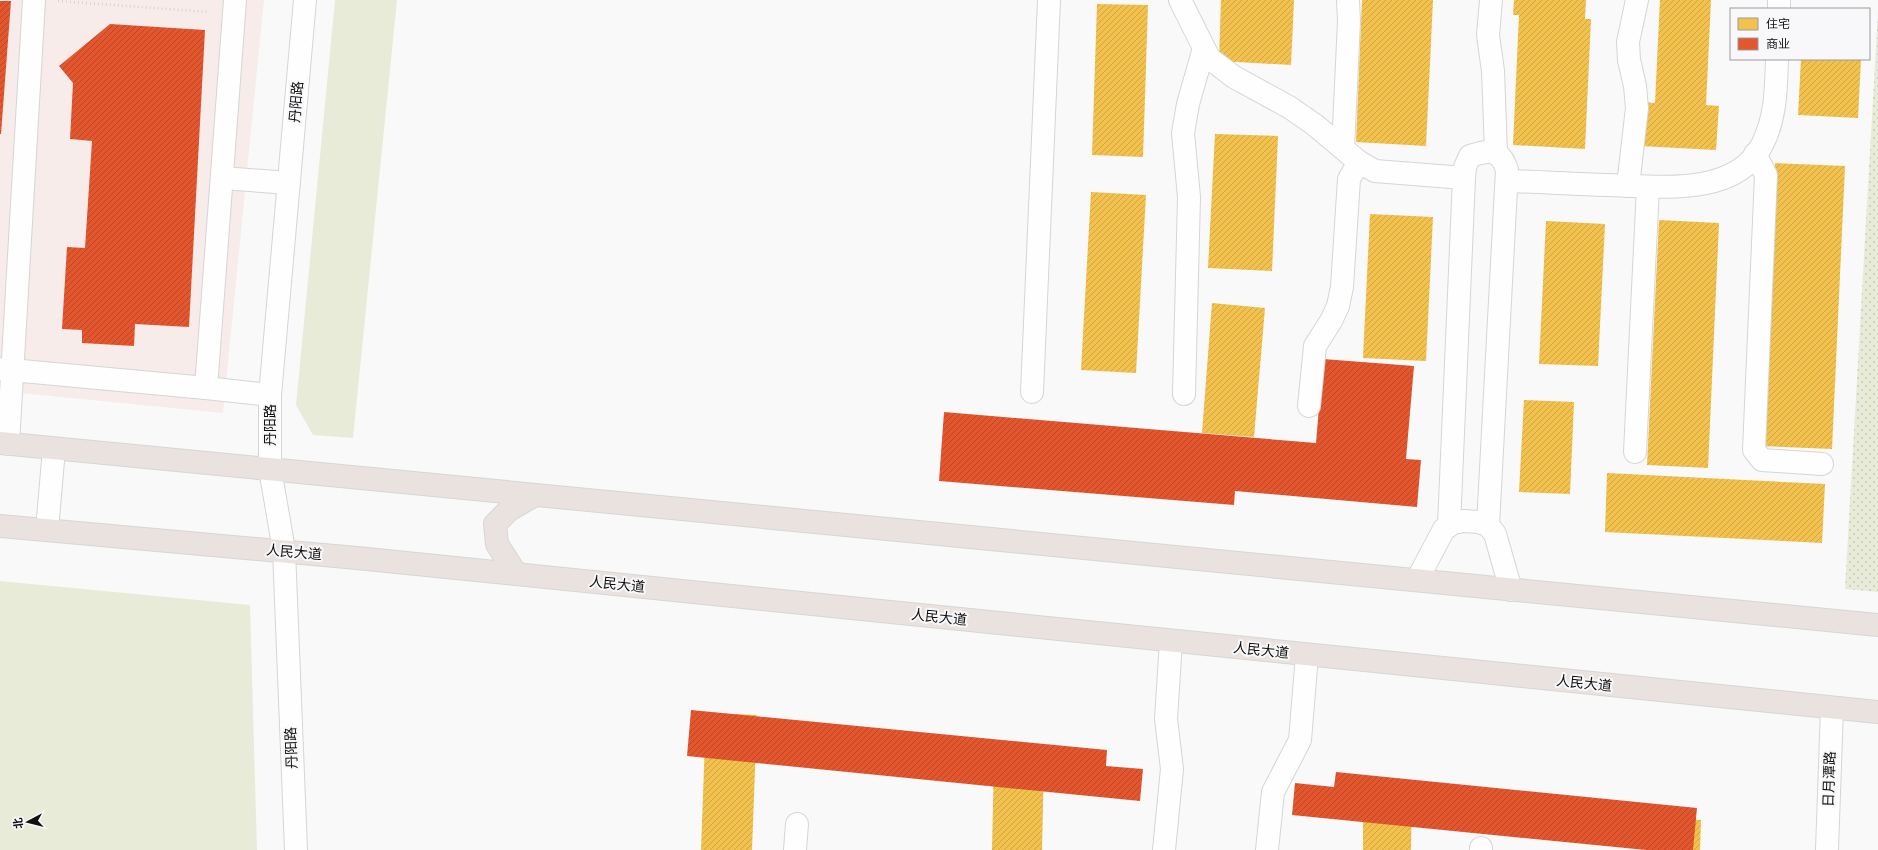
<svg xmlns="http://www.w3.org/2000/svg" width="1878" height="850" viewBox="0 0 1878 850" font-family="'Roboto Condensed','Noto Sans SC',sans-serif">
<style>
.commercial{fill:#f7ecea}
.grass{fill:#e9ebd9}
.garden{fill:url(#garden-dots)}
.homes{fill:url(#homes-hatch)}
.shops{fill:url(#shops-hatch)}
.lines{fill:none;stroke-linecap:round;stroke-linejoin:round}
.minor-casing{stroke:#d5d5d5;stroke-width:24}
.major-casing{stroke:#d6d6d6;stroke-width:24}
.path{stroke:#d4d4d4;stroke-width:2.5;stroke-dasharray:1 3;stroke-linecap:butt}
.minor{stroke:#fefefe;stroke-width:22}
.major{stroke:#eae2de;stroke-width:22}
.labels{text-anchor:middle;stroke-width:4;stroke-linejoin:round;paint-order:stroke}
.street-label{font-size:14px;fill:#101010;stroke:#f8f8fa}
</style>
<defs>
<pattern id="garden-dots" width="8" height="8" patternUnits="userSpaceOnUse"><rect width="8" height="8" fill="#e9ebd9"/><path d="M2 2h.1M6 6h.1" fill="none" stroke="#c7c8b9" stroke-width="1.8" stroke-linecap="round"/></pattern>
<pattern id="homes-hatch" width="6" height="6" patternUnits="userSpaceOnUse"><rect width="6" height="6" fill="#f2c14e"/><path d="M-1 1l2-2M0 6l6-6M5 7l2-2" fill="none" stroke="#cea543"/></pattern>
<pattern id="shops-hatch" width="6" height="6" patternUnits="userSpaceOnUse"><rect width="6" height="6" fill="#e4572e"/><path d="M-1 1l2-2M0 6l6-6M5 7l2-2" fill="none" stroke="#b74726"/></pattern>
</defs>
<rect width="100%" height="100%" fill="#f9f9f9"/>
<polygon class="commercial" points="0,0 264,0 223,413 0,391"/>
<g class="grass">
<polygon points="335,0 397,0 353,438 313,435 296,405"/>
<polygon points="0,581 250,605 257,850 0,850"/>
</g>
<polygon class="garden" points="1878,11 1878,592 1845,589"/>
<g class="homes">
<polygon points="1221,0 1294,0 1291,65 1219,61"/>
<polygon points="1362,0 1433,0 1426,146 1356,142"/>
<polygon points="1514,0 1586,0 1585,19 1591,19 1585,149 1513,145 1519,15 1513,15"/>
<polygon points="1660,0 1711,0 1706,105 1719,106 1716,150 1640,146 1642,102 1655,103"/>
<polygon points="1097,4 1148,5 1143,157 1092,155"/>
<polygon points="1801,59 1861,59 1858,118 1798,115"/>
<polygon points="1215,134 1278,136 1272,271 1208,268"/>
<polygon points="1775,163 1845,166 1832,449 1762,446"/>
<polygon points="1091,192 1146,195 1136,373 1081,370"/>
<polygon points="1370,214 1433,217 1426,361 1363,358"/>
<polygon points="1659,220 1719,223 1708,468 1647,465"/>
<polygon points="1546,221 1605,224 1598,366 1539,364"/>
<polygon points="1212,303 1265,308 1254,437 1202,433"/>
<polygon points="1524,400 1574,402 1570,494 1519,492"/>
<polygon points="1607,473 1825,484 1822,543 1605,532"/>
<polygon points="706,713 757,715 752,850 701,850"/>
<polygon points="994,759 1044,761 1042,850 992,850"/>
<polygon points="1363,787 1412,788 1411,850 1363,850"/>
<polygon points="1651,818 1701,820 1700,850 1650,850"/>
</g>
<g class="shops">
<polygon points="0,1 11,1 1,134 0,134"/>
<polygon points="110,24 205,30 189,327 135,324 134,346 82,343 82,330 62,329 67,247 85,248 92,141 70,139 73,83 59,66"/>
<polygon points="1323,359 1414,366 1406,459 1421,460 1417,507 1235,491 1234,505 939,481 944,412 1316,443"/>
<polygon points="691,710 1107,750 1106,766 1143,769 1140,801 687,756"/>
<polygon points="1336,772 1697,808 1693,850 1646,850 1292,815 1295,783 1334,787"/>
</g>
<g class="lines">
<g class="minor-casing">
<g id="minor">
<polyline points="1180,0 1209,58 1234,77 1289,107 1315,125 1359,162 1375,171 1464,178"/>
<polyline points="1491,0 1488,35 1493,71 1496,153"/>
<polyline points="1779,9 1779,0"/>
<polyline points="1343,148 1349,21 1348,0"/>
<polyline points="1755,154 1766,175 1754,450 1762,460 1822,464"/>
<polyline points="222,178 289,183"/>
<path d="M1507,181C1540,182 1574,184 1607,185C1655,186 1735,198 1762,145C1776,118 1776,89 1777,59"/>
<polyline points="1628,186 1637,108 1635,86 1629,60 1628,42 1637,0"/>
<polyline points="0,369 206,388 235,0"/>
<polyline points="206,388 270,395"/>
<polyline points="1032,392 1049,0"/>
<polyline points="1184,394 1189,197 1183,133 1188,104 1204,48"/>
<polyline points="1309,406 1315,346 1331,321 1338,306 1342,287 1349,179 1359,162"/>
<polyline points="8,444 34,0"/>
<polyline points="1635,452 1648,187"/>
<path d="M1449,526L1464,178L1465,167L1470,156C1489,150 1500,148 1507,170L1488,525"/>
<polyline points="47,530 54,449"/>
<polyline points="1417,580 1444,529 1453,523 1464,521 1478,522 1488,525 1495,534 1511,590"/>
<polyline points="296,850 284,550 270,469 270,395 305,0"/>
<polyline points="795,850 797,824"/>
<polyline points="1164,850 1172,769 1166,719 1171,641"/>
<polyline points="1267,850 1273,792 1300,740 1307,655"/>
<polyline points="1481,850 1481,848"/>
<polyline points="1827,850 1832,708"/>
</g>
</g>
<g class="major-casing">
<g id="major">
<polyline points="0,443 1878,625"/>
<polyline points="0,526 357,558 1878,712"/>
<polyline points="516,574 497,544 495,524 509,510 535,495"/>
</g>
</g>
<polyline class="path" points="58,1 209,12"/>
<use href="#minor" class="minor"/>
<use href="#major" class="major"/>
</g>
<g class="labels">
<g class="street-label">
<text transform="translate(296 102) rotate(-85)" y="5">丹阳路</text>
<text transform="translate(270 425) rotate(-90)" y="5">丹阳路</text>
<text transform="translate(294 552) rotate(5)" y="5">人民大道</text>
<text transform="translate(617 584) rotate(6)" y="5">人民大道</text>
<text transform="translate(939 617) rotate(6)" y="5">人民大道</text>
<text transform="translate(1261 650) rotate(6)" y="5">人民大道</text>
<text transform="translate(1584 683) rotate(6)" y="5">人民大道</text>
<text transform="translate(291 748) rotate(-92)" y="5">丹阳路</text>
<text transform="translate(1829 779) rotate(-88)" y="5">日月潭路</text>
</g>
</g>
<rect x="1730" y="8" width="140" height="52" fill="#f8f8fa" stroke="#9b9b9c"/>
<rect x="1738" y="18" width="20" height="12" fill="#f2c14e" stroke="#9b9b9c"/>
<text x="1766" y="28" font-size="12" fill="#101010">住宅</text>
<rect x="1738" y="38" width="20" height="12" fill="#e4572e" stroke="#9b9b9c"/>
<text x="1766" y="48" font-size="12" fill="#101010">商业</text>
<g transform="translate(28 822) rotate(263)" stroke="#f8f8fa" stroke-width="3" paint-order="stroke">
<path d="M0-3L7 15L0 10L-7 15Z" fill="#101010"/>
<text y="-6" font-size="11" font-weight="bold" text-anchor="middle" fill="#101010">北</text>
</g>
</svg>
